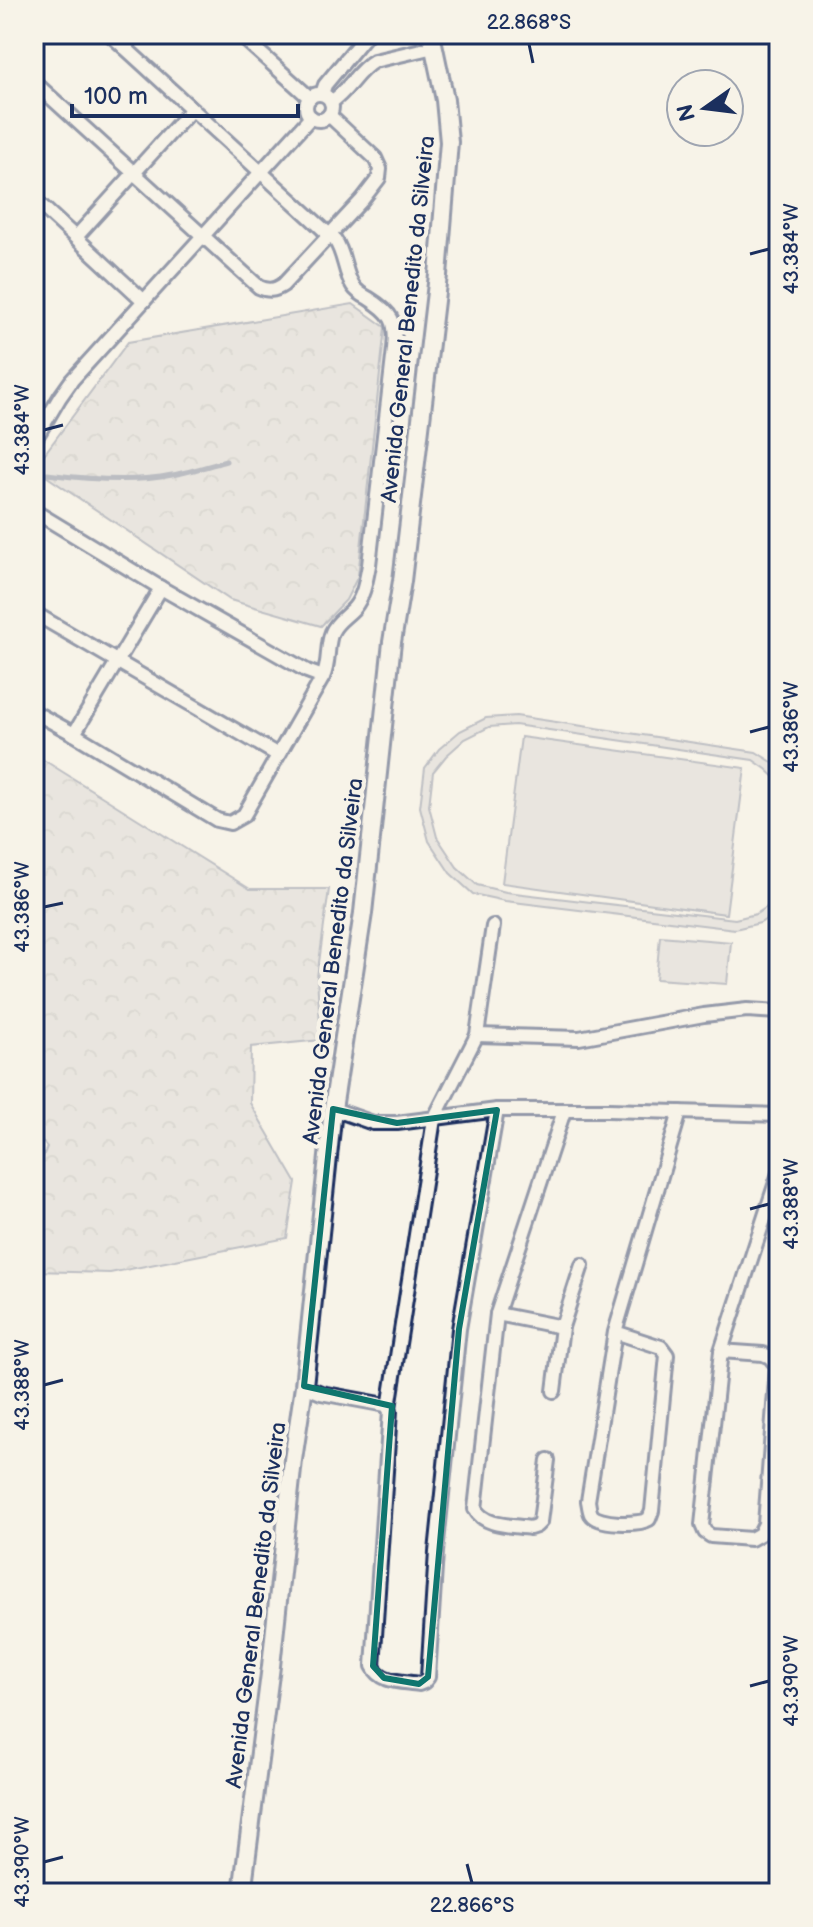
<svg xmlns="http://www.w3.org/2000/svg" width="813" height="1927" viewBox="0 0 813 1927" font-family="'Balsamiq Sans',sans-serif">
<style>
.grass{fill:#d7d6d4;stroke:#798299;stroke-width:2}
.forest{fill:url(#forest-crowns);stroke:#798299;stroke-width:2}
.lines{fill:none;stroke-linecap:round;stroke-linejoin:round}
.stream{stroke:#727c95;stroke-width:5}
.street-casing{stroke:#1b2f5e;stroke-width:18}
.secondary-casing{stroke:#1b2f5e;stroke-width:22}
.street{stroke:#f7f3e8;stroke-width:12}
.secondary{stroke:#f7f3e8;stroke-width:16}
.marked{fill:none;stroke:#0f766e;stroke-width:6;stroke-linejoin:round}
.ticks{fill:none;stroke:#1b2f5e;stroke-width:3}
.labels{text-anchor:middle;stroke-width:8;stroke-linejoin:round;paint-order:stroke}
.street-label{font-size:22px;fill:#1b2f5e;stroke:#f7f3e8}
.neatline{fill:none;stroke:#1b2f5e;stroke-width:3}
.ticks-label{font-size:20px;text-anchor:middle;fill:#1b2f5e}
</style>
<defs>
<pattern id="forest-crowns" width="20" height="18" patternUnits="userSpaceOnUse" patternTransform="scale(2)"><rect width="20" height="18" fill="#d7d6d4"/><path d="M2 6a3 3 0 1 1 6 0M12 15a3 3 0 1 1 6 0" fill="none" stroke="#b8b8b8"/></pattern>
</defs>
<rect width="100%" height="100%" fill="#f7f3e8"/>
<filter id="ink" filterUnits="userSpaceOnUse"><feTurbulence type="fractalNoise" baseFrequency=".0125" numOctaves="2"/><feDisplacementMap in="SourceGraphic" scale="16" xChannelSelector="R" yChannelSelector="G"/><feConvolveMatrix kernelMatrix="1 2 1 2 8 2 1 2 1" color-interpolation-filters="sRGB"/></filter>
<g filter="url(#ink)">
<g class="grass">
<polygon points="516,716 756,752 772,762 779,768 779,781 766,769 753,760 515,725 489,727 465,739 446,756 433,772 429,806 437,837 457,867 477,885 506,892 735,919 756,914 779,899 779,911 760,923 735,929 505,901 473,894 450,873 429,841 420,807 425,768 439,749 460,731 486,718"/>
<polygon points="521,737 745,768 726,914 502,883"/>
<polygon points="660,936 731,942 727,984 656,979"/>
</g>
<g class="forest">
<polygon points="353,304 385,327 358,576 346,600 321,626 230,600 34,468 128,342"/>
<polygon points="34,754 250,889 329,889 317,977 321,1040 251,1047 250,1103 296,1182 287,1238 110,1273 34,1271 34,1178 47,1147 34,1132"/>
</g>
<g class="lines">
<path class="stream" d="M47,474C85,479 134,483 172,475C190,472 208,466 226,461"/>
<g class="street-casing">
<g id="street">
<polyline points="239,34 310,98"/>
<polyline points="124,47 136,34"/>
<path d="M34,82L259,287C268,291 274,291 283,285L362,200L379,178L380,169L375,158L329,115"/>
<polyline points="322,94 325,85 367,34"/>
<circle cx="319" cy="107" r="13"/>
<path d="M331,102C348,92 356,71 374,61L434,47"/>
<polyline points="34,199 144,301"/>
<polyline points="76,237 192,109"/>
<polyline points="34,441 60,397 72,380 311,117"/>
<polyline points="34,511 161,588 307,671 323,677"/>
<polyline points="34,613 278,755"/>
<path d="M34,712L74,734L217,820L230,823L244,815L323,677C330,663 326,646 332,632C336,622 347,616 354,608C364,596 366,580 369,565L394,349C397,321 392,313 368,298C362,295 357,292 353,286C344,272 345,254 335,240L110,34"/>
<polyline points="74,734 161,588"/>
<polyline points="477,1035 579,1038 704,1015 747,1010 779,1012"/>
<polyline points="333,1109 373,1123 397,1123 497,1110 608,1110 779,1115"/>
<polyline points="497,1314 562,1327"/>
<path d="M615,1332L661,1347L667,1355L652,1511L649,1519C639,1525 598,1525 591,1514C589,1510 589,1505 588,1501L615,1332L680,1112"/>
<polyline points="721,1351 763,1354 770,1357 777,1366 765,1524 760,1534 751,1539 711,1536 705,1532 702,1525 721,1351 779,1173"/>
<path d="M304,1386L321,1393L386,1405L390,1411L373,1666C381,1683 402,1681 419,1684L424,1682L428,1677L436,1552L459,1329L497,1110"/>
<polyline points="554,1391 562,1327 582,1265"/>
<polyline points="389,1408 434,1119 477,1035 493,926"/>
<path d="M548,1460L540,1522L536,1526L530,1528C511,1525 485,1527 475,1509L497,1314L564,1111"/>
</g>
</g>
<g class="secondary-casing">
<polyline id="secondary" points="242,1893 271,1666 293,1460 304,1386 333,1109 363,913 392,642 402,581 438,275 449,142 445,100 431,34"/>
</g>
<use href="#street" class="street"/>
<use href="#secondary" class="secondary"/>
</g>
</g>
<path d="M0 0H813V1927H0ZM333,1109L397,1123L497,1110L459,1329L428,1677L419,1684L384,1678L373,1666L392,1406L304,1386Z" fill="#f7f3e8" fill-opacity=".55" fill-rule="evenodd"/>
<path class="marked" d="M333,1109L397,1123L497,1110L459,1329L428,1677L419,1684L384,1678L373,1666L392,1406L304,1386Z"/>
<path class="ticks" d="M529,44L533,63M750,254L769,249M44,430L63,425M750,732L769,727M44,907L63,903M750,1209L769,1204M44,1385L63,1380M750,1686L769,1681M44,1862L63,1857M467,1864L472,1883"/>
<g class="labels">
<g class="street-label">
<text transform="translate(407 319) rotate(-84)" y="8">Avenida General Benedito da Silveira</text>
<text transform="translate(332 961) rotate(-83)" y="8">Avenida General Benedito da Silveira</text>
<text transform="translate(255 1605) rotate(-83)" y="8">Avenida General Benedito da Silveira</text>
</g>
</g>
<rect width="813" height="1927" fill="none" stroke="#f7f3e8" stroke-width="88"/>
<g transform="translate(705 108) rotate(256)"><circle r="38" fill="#f7f3e8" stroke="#9fa5b1" stroke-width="2"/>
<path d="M0-6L14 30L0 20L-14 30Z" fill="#1b2f5e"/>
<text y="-12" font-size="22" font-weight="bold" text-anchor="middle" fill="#1b2f5e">N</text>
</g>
<path d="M72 104v12h226v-12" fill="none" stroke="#1b2f5e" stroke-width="4"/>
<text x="84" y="104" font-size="24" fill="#1b2f5e" stroke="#f7f3e8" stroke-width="6" paint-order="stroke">100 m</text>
<rect x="44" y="44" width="725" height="1839" class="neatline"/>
<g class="ticks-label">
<text x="529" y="29">22.868°S</text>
<text transform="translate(791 249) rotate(-90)" y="7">43.384°W</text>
<text transform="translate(22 430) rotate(-90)" y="7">43.384°W</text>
<text transform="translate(791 727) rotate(-90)" y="7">43.386°W</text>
<text transform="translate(22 907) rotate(-90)" y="7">43.386°W</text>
<text transform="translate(791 1204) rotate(-90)" y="7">43.388°W</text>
<text transform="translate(22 1385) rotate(-90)" y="7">43.388°W</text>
<text transform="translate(791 1681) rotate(-90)" y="7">43.390°W</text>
<text transform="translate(22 1862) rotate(-90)" y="7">43.390°W</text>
<text x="472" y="1912">22.866°S</text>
</g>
</svg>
